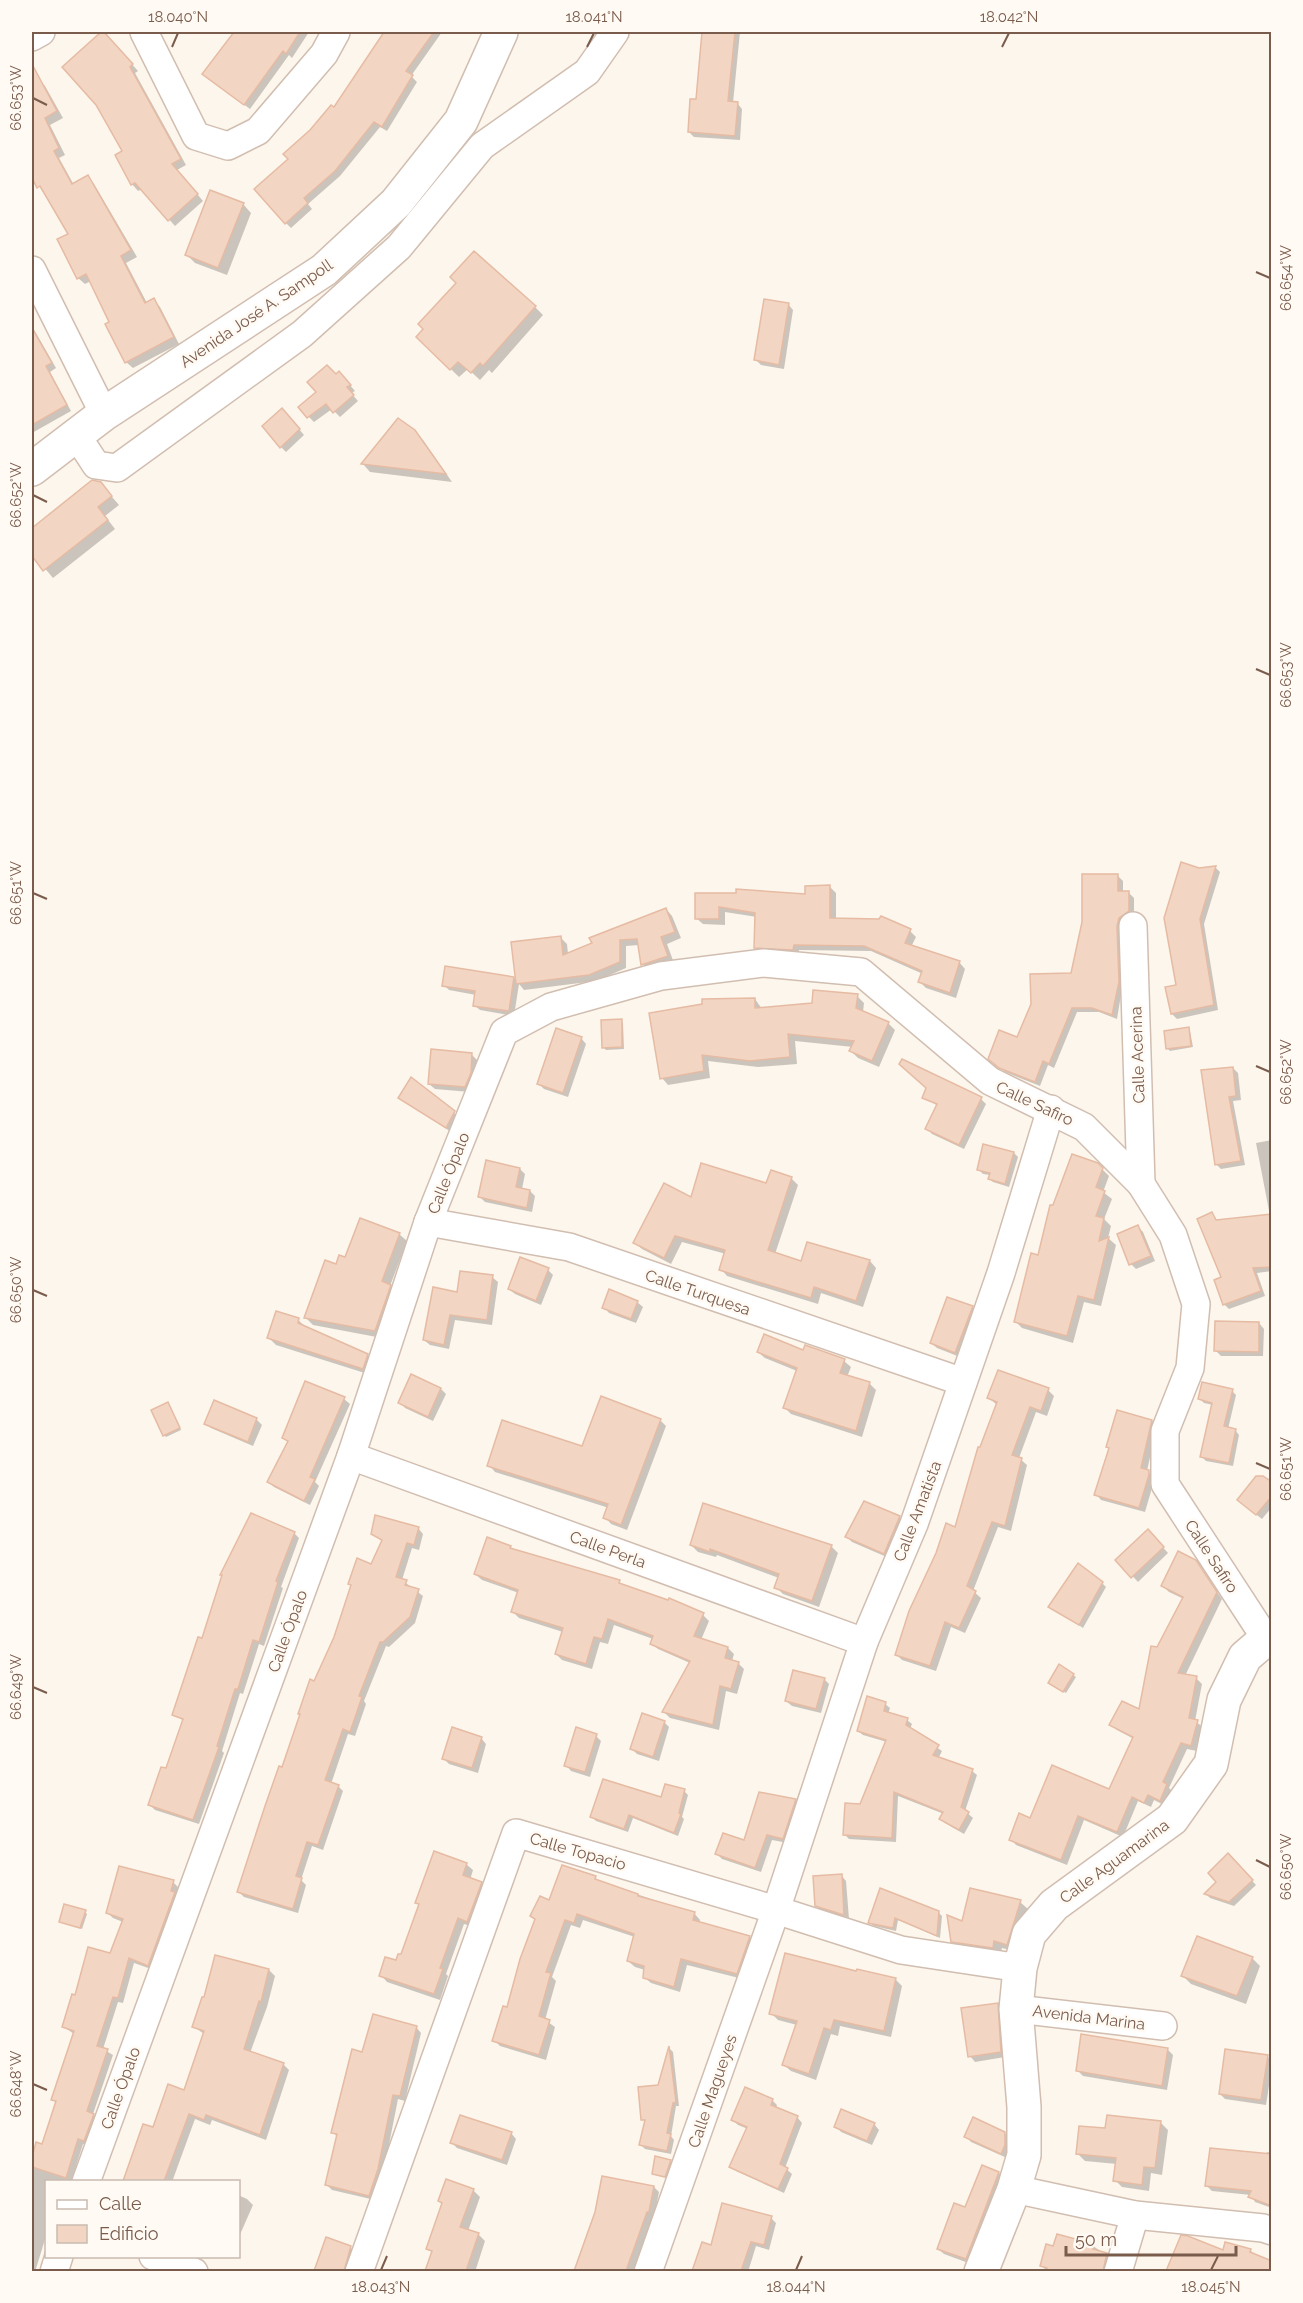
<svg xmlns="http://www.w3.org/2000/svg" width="1303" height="2303" viewBox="0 0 1303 2303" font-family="Raleway,sans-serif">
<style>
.shadow{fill:#0003}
.building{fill:#f3d5c3;stroke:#e6bba3;stroke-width:1.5}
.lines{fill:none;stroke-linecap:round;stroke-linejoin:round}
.minor-casing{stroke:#d1beb0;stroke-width:30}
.tertiary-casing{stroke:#d1beb0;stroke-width:36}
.minor{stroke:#fff;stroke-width:27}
.tertiary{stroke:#fff;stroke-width:33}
.ticks{fill:none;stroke:#7a5c4d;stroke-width:2}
.labels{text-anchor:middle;stroke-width:5;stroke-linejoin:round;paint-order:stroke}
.street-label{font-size:16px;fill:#7a5c4d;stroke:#fffaf3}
.neatline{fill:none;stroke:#7a5c4d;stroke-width:2}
.ticks-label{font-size:15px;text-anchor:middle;fill:#7a5c4d}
</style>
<rect width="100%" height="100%" fill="#fdf6ec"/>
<g class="shadow">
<polygon points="103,32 138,71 135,73 186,165 177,170 203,201 175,226 142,189 138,191 132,184 124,152 98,104 64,67"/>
<polygon points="250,32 309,32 292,58 289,55 250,109 210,79 238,50"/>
<polygon points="386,32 442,32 411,76 417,82 387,131 380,127 340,176 308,204 312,209 291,228 286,223 290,159 334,109"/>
<polygon points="704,32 740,32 733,103 737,103 742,109 740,140 694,137 689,132 698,101"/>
<polygon points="38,79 45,86 63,118 50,125 65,155 59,158 74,185 88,177 94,184 137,257 126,263 147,303 153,300 160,307 179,344 133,368 126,362 111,322 91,281 85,284 78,278 70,234 32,175 32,83"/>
<polygon points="243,204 251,213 227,275 195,263 187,255"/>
<polygon points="788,304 793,310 784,369 761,365 756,360"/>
<polygon points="535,307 543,315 492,373 489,370 480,380 468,369 459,377 418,337"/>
<polygon points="32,326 56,368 50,372 71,411 32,433"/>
<polygon points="344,378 355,391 351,393 358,401 340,417 332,409 314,422 300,408"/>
<polygon points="287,415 304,435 286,452 281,447"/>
<polygon points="398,420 423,440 452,482 370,472 363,464"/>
<polygon points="93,482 100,483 119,505 105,516 115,529 53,578 32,553 32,530"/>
<polygon points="1215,867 1220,872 1204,924 1218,1010 1177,1019 1172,1014 1199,869"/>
<polygon points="1118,876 1123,881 1123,893 1129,893 1134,898 1134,916 1117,1019 1099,1012 1077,1012 1054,1068 1048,1065 1040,1086 1005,1072 995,1063 1018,1039 1072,975"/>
<polygon points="830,887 836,893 836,920 880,920 910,931 916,937 911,947 959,962 965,969 956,998 926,988 920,982 923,974 871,951 799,950 799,955 761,954 755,948 757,917 725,912 725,925 703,924 696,918 697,895 807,896"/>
<polygon points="666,909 672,916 681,938 667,944 674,963 649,971 643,964 639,945 626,946 626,968 596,981 524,990 519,984 514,1016 480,1010 474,1005 476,995 449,990 444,985 514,978 517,982 561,938 567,944 568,954"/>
<polygon points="857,996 864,1003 863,1012 888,1023 895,1030 879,1067 858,1058 851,1051 853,1047 795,1041 797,1064 758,1067 708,1061 710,1078 668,1085 662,1078 755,999 762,1009 813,1004"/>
<polygon points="621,1021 623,1023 624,1049 606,1050 603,1047"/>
<polygon points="1188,1029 1190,1031 1193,1047 1170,1051 1168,1049"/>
<polygon points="581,1038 586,1044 568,1097 544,1089 539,1084"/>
<polygon points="471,1054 477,1060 475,1079 470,1092 435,1089 429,1084"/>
<polygon points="1233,1068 1238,1073 1241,1100 1233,1101 1245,1165 1221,1169 1216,1164"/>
<polygon points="411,1080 459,1117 451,1132 400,1097"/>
<polygon points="924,1097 981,1099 986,1104 964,1149 932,1134 927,1128 938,1106"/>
<polygon points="1272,1140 1272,1271 1257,1273 1265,1296 1229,1309 1224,1304 1223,1278 1212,1214 1218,1221 1270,1216 1256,1143"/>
<polygon points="1014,1153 1018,1157 1009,1187 993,1182 989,1178 990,1175 983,1174 979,1170"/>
<polygon points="1097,1164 1109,1176 1103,1192 1112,1199 1104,1219 1111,1226 1108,1238 1116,1245 1101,1306 1084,1302 1073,1343 1022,1328 1015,1321 1039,1257"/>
<polygon points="520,1169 525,1174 522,1189 530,1191 535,1196 532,1212 485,1202 480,1197"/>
<polygon points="791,1178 798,1185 775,1254 802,1263 808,1244 870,1261 876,1268 863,1307 821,1293 818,1304 727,1276 721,1269 726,1254 682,1242 671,1264 642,1249 635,1243 692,1199"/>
<polygon points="1138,1227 1143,1232 1155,1261 1136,1269 1131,1264"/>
<polygon points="399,1234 407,1241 390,1286 398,1294 382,1338 313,1325 306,1318 337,1266 346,1259"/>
<polygon points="548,1270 553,1275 541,1305 515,1294 509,1289"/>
<polygon points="492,1277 498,1282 492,1325 455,1320 449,1349 430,1345 424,1340 458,1293"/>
<polygon points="637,1302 643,1307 636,1323 609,1313 604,1307"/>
<polygon points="972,1307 977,1313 960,1357 937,1348 931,1343"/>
<polygon points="298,1320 306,1327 367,1356 375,1363 371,1375 276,1345 268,1337"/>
<polygon points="1259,1323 1264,1329 1263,1356 1221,1356 1216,1351"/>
<polygon points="758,1352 804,1352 844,1361 851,1367 847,1377 870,1384 876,1390 862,1437 791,1414 784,1407 797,1371 765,1358"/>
<polygon points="412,1376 441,1389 446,1394 433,1421 405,1408 400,1402"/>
<polygon points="306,1383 344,1399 350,1404 315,1482 319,1486 310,1505 274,1487 268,1482 288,1442 284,1438"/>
<polygon points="1048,1390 1054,1396 1047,1416 1036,1412 1019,1458 1027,1465 1011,1531 998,1527 973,1591 981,1598 965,1633 951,1627 936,1671 902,1660 896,1654 956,1529 997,1405 989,1398"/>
<polygon points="1232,1391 1236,1395 1228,1429 1235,1430 1239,1435 1233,1466 1206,1461 1202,1457 1213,1405 1204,1403 1200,1399"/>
<polygon points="214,1402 257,1420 262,1425 253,1446 211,1428 206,1423"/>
<polygon points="170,1406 181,1430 166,1437 164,1435"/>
<polygon points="660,1420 666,1426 627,1530 611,1524 605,1517 609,1508 495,1472 489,1465 583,1448"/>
<polygon points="1152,1421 1157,1426 1147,1471 1154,1477 1154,1481 1145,1512 1101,1500 1096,1494"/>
<polygon points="1272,1484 1272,1507 1262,1519 1244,1505"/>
<polygon points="899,1517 905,1522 889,1558 852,1542 847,1537"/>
<polygon points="418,1528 423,1534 419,1550 412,1548 402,1580 423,1596 415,1623 389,1647 386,1646 364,1701 366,1704 355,1736 348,1734 331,1784 338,1786 343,1791 323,1850 312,1846 301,1880 306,1885 298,1913 244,1897 239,1892 315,1683 383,1541 372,1533"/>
<polygon points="1148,1531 1168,1553 1138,1582 1118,1560"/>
<polygon points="294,1533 299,1538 281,1587 283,1588 264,1646 259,1644 243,1694 240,1693 222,1751 224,1753 199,1824 155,1810 150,1805 167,1770 184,1721 173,1714 203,1640 224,1576"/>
<polygon points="691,1545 831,1546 838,1553 819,1607 783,1594 776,1587 779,1578 717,1555 716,1557 698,1552"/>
<polygon points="510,1547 513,1550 619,1582 624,1586 703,1615 709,1621 701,1640 728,1648 734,1654 732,1661 738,1663 744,1669 737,1694 726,1691 719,1730 670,1718 664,1712 690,1663 658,1649 651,1643 653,1639 614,1625 608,1644 600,1642 592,1669 562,1660 556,1654 563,1632 519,1618 513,1612 519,1593 482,1580 475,1574"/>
<polygon points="1195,1561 1222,1599 1185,1676 1196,1678 1202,1684 1195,1721 1204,1728 1197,1751 1187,1749 1169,1788 1172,1791 1166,1806 1154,1800 1151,1807 1138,1801 1123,1837 1084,1820 1067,1865 1016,1845 1011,1839 1031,1820 1110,1791 1134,1739 1117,1730 1111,1724 1140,1712 1157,1649 1184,1599 1169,1592 1163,1586"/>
<polygon points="1102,1583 1106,1587 1083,1628 1050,1606"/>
<polygon points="1059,1666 1076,1677 1066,1693 1052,1685"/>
<polygon points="824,1679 829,1684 821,1713 792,1706 786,1701"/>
<polygon points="885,1704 890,1708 888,1714 907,1720 912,1724 910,1729 942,1751 938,1759 972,1771 977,1775 965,1811 973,1818 964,1834 945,1823 941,1819 944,1814 898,1796 896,1842 849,1839 845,1835 861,1806 887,1742 863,1735 858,1731"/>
<polygon points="664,1722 669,1727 659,1761 637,1754 632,1749"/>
<polygon points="596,1736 601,1741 590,1777 571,1771 566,1765"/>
<polygon points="481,1738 486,1744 478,1773 449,1764 443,1758"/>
<polygon points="684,1791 688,1795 682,1817 684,1819 678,1836 633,1818 628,1832 596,1821 592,1817 662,1799"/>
<polygon points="795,1801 800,1806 788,1843 772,1840 761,1872 722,1859 717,1854 745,1842"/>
<polygon points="1228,1855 1256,1885 1234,1906 1210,1898 1206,1894 1218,1882"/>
<polygon points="466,1864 473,1870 470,1880 481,1884 487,1890 474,1927 464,1924 446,1974 448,1976 440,2000 387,1982 381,1975 402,1956 420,1906 417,1902"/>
<polygon points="841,1875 846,1881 849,1919 822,1911 816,1905"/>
<polygon points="595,1878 600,1882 694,1913 700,1920 699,1923 749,1937 756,1943 743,1979 687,1965 680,1992 651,1983 644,1977 645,1970 635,1967 628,1961 635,1937 583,1920 580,1928 571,1925 552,1977 556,1981 545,2020 555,2027 546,2060 500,2046 494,2040 550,1902"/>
<polygon points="173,1882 178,1887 176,1895 180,1899 154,1970 134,1963 123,2003 118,2002 103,2049 113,2055 93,2114 99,2120 89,2146 83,2144 71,2182 46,2182 46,2236 35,2272 32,2272 32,2162 37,2144 43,2145 57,2104 52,2099 74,2034 64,2027 76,1997 111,1955 123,1922 113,1918 108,1913"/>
<polygon points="881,1890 938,1912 942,1916 940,1938 898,1920 896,1931 874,1926 870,1923"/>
<polygon points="1020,1902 1028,1909 1014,1951 1002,1948 1000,1955 961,1949 953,1941 963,1923"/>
<polygon points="85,1912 87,1914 82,1929 61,1921"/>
<polygon points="1252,1958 1260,1966 1246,2004 1191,1984 1183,1976"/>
<polygon points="269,1970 275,1976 267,2007 250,2053 283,2064 289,2070 266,2140 212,2120 210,2125 195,2119 172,2182 124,2182 144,2126 153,2129 185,2092 204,2034 193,2026"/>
<polygon points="857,1973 895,1979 902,1986 891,2037 840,2026 838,2036 831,2034 816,2080 791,2071 784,2065 797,2025 778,2020 771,2013"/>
<polygon points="997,2004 1002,2009 1005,2057 975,2062 970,2056"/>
<polygon points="416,2027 421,2033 405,2101 398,2099 383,2175 375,2200 332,2190 327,2185 338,2138 333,2132 363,2054"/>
<polygon points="670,2049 673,2052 679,2106 676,2106 671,2136 674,2140 671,2154 645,2149 641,2145 646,2122 643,2119 659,2086"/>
<polygon points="1168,2050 1173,2055 1167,2090 1083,2076 1078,2071"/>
<polygon points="1267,2056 1272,2061 1272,2066 1266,2105 1225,2099 1220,2094"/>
<polygon points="772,2100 777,2105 776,2108 797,2117 802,2123 785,2168 792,2174 784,2193 736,2171 731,2166 748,2129 738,2125 733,2120"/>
<polygon points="1161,2123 1168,2130 1162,2175 1151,2173 1149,2191 1122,2187 1115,2180 1117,2164 1085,2161 1078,2154 1106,2130"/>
<polygon points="874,2124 879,2130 872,2145 841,2132 836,2126"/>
<polygon points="511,2133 516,2139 507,2165 457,2148 452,2143"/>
<polygon points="1004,2133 1010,2139 1007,2158 971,2142 966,2136"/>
<polygon points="1267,2152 1272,2153 1272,2208 1255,2202 1251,2195 1212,2191 1207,2186 1266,2155"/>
<polygon points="670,2161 672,2163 667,2178 653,2173"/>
<polygon points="983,2167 999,2173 1004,2178 971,2264 944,2254 938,2249 966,2208"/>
<polygon points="654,2187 659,2192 654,2217 653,2216 633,2272 575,2272 597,2213"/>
<polygon points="473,2190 480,2197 468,2231 478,2234 485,2241 475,2272 427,2272 433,2253 428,2249 443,2204 439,2201"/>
<polygon points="238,2195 247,2199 253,2205 238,2239"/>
<polygon points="771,2218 776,2223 769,2250 756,2246 748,2272 694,2272 703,2244 712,2247"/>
<polygon points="327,2239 351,2248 356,2253 350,2272 315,2272"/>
<polygon points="1093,2246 1112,2259 1109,2272 1047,2272 1042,2265 1054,2248"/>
<polygon points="1250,2250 1256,2256 1272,2262 1272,2272 1168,2270 1224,2252"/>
</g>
<g class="building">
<polygon points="101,32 104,32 133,64 130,67 181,159 172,164 198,194 168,221 135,183 131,185 115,155 122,151 96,105 62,67"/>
<polygon points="234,32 300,32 286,54 283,51 244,105 202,74"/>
<polygon points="384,32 434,32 406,71 413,75 382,127 374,122 335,171 304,198 308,203 285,224 254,189 288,159 283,154 310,130 331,105 334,107"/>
<polygon points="702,32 735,32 728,101 738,102 735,136 688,132 690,99 696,99"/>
<polygon points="32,64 57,111 45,118 59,148 54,151 72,184 88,175 131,250 121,256 145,303 154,298 174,337 125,363 105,324 109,322 86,274 77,279 57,239 68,234 40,186 37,188 32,178"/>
<polygon points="210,190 244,203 218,268 185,255"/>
<polygon points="474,251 536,306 483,366 480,363 471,373 458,362 450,370 416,337 423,329 418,324 456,283 450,277"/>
<polygon points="764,299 789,303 779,365 754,360"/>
<polygon points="32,328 52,363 46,366 67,405 32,425"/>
<polygon points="327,365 336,374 339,371 351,385 347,387 354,395 333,413 326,404 307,418 298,407 316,392 307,382"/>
<polygon points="282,408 300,429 280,448 262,426"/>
<polygon points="398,418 415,430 446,474 361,464"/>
<polygon points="92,480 101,482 112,496 98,507 108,520 43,571 32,556 32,528"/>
<polygon points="1181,862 1199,868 1216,866 1200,919 1214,1005 1171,1014 1165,987 1176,985 1164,918"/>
<polygon points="1082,874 1118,874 1118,891 1129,891 1129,911 1119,918 1117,926 1119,982 1112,1015 1092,1008 1072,1008 1049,1064 1043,1061 1035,1082 999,1068 988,1059 999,1030 1017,1037 1031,1004 1030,974 1071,973 1082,922"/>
<polygon points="830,885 830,918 879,919 881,916 911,929 905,943 960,961 950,993 918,982 922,971 864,946 794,945 793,950 754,948 755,913 719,907 719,919 695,919 695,893 736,893 736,889 805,894 805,886"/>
<polygon points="666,908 675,932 661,937 668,956 641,965 637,939 620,940 620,962 589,975 516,984 511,942 561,936 563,955 592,943 589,938"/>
<polygon points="445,966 514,977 509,1011 473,1006 475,991 442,986"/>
<polygon points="813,990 858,994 856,1008 889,1022 872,1061 849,1051 854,1041 788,1034 790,1057 750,1061 702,1055 704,1071 660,1079 649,1013 702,1004 702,999 755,998 755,1008 812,1003"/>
<polygon points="622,1019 622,1047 602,1048 601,1020"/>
<polygon points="1189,1027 1191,1046 1166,1049 1164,1031"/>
<polygon points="556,1028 582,1037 563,1093 537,1084"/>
<polygon points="431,1049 472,1053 471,1073 465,1087 428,1084"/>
<polygon points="902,1059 982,1097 959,1145 925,1129 937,1104 922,1098 926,1088 899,1064"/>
<polygon points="1233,1067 1236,1096 1229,1097 1241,1161 1215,1165 1201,1070"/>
<polygon points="411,1077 455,1111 446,1128 398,1098"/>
<polygon points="983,1144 1014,1152 1005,1184 988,1179 990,1173 977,1170"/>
<polygon points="1072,1154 1098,1163 1103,1168 1096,1187 1105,1191 1096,1216 1104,1218 1099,1241 1109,1237 1094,1300 1078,1296 1067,1336 1014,1322 1031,1253 1038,1255 1050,1205 1053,1205"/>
<polygon points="486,1160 520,1168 516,1187 530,1190 527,1208 478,1197"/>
<polygon points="701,1163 766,1183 771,1170 792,1177 768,1250 801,1261 807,1242 870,1260 856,1301 814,1287 811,1298 719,1270 725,1250 675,1236 664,1258 633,1243 664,1183 691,1197"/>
<polygon points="1212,1212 1216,1220 1272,1214 1272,1267 1253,1268 1261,1291 1223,1305 1214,1280 1221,1277 1197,1219"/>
<polygon points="360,1218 400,1233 382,1281 391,1285 375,1331 304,1318 325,1260 336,1264 339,1255 345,1257"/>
<polygon points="1138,1225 1151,1256 1129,1265 1117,1234"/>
<polygon points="520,1257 549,1268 536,1301 508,1289"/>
<polygon points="460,1271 493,1275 487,1320 450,1315 444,1345 423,1340 433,1287 457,1292"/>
<polygon points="609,1289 638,1301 631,1319 602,1308"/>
<polygon points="947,1297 973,1306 955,1353 930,1343"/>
<polygon points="276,1311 299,1318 298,1323 368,1354 363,1369 267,1338"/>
<polygon points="1215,1321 1259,1322 1259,1352 1214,1351"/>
<polygon points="764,1334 803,1350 805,1345 845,1359 840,1373 870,1382 856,1431 783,1408 797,1368 757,1352"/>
<polygon points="998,1370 1049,1388 1041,1411 1030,1407 1012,1455 1022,1458 1005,1526 992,1522 967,1586 976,1591 959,1628 945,1622 930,1666 895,1655 909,1611 936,1553 946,1523 955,1527 978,1447 980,1447 997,1402 987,1398"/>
<polygon points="411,1374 441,1388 428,1417 398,1403"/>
<polygon points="305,1381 345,1397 310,1477 315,1479 304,1501 267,1482 288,1441 282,1438"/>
<polygon points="1202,1382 1233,1389 1224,1426 1236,1429 1229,1463 1200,1457 1212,1403 1198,1399"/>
<polygon points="601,1396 661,1419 621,1525 603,1518 608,1504 487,1466 502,1420 582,1446"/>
<polygon points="214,1400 257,1418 248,1442 204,1424"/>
<polygon points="168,1402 180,1428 163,1436 151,1410"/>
<polygon points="1117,1410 1152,1420 1141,1468 1149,1470 1149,1475 1139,1508 1094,1495 1109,1448 1106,1447"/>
<polygon points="1256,1476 1263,1476 1272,1482 1272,1496 1256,1515 1237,1500"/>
<polygon points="864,1501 900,1516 884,1554 845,1537"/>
<polygon points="703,1503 832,1545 812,1601 774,1588 779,1574 710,1549 710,1552 690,1545"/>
<polygon points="251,1513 295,1532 276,1581 278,1582 259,1642 253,1640 238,1689 235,1689 217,1746 219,1747 193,1820 148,1805 161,1767 166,1768 183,1719 172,1715 198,1637 202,1638 222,1575 220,1575"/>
<polygon points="375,1515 419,1527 414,1545 407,1543 396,1577 407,1580 405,1585 419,1589 410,1617 383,1642 380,1642 359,1696 362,1697 350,1732 343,1729 325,1780 339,1785 318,1845 307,1842 296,1876 302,1878 293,1909 237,1892 265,1806 279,1766 282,1767 300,1714 298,1714 310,1679 314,1681 334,1637 351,1585 348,1584 357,1558 371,1564 382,1540 371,1534"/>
<polygon points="1148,1529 1164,1547 1131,1578 1115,1560"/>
<polygon points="487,1537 511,1546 510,1548 620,1580 619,1583 668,1600 669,1598 704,1613 694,1636 728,1647 725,1658 739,1662 731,1689 720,1686 713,1725 662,1712 690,1661 650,1644 653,1636 608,1619 602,1639 594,1637 586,1664 555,1654 563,1628 511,1612 518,1590 474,1574"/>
<polygon points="1178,1551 1196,1560 1217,1592 1178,1673 1197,1676 1189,1718 1198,1720 1191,1746 1181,1743 1163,1782 1167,1784 1160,1801 1148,1795 1144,1803 1132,1797 1117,1832 1078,1816 1061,1860 1009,1840 1019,1813 1030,1818 1052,1765 1109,1789 1133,1737 1109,1725 1122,1701 1139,1709 1151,1646 1157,1647 1183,1597 1161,1586"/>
<polygon points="1078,1563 1103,1582 1079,1625 1048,1607"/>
<polygon points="1059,1664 1074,1674 1063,1692 1048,1683"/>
<polygon points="793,1670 825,1678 816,1709 785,1701"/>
<polygon points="867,1696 886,1702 884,1711 908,1718 906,1725 939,1745 933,1755 973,1769 961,1807 969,1812 959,1830 939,1819 943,1812 894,1792 892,1838 843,1835 845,1803 860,1804 886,1740 857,1731"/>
<polygon points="642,1713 665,1721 653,1757 630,1749"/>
<polygon points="452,1727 482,1737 472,1768 442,1759"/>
<polygon points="576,1727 597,1734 585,1772 564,1766"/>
<polygon points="603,1779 661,1797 665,1784 685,1789 679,1813 681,1814 674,1833 629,1815 624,1829 590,1817"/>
<polygon points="759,1792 796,1799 783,1839 767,1835 755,1868 715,1854 723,1833 744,1840"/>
<polygon points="434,1851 467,1863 463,1875 482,1882 467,1922 458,1918 440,1968 443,1969 434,1994 379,1976 385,1957 396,1960 398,1954 401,1954 419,1904 415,1903"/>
<polygon points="1228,1853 1253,1880 1229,1902 1204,1894 1216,1882 1208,1873"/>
<polygon points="562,1865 596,1876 595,1879 638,1894 638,1896 695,1912 693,1920 750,1936 737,1974 681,1959 674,1987 643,1978 644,1966 627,1961 634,1934 577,1914 574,1923 565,1920 546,1972 551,1973 539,2016 550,2020 539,2055 492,2041 503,2006 507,2007 520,1959 535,1919 530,1916 540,1896 549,1900"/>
<polygon points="119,1866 174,1880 171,1891 175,1892 148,1966 129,1958 118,1998 113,1997 97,2046 108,2049 87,2111 94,2114 84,2141 78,2139 66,2178 32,2167 32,2157 36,2142 42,2144 56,2101 51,2100 74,2031 62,2027 72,1994 75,1995 88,1947 110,1953 123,1919 106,1913"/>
<polygon points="842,1874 844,1915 815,1906 813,1876"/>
<polygon points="880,1888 939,1911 937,1936 895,1918 893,1928 868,1923"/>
<polygon points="970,1888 1021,1900 1007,1945 994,1941 993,1948 951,1942 947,1915 962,1921"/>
<polygon points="64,1904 86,1910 80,1928 59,1922"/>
<polygon points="1197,1936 1253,1957 1237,1996 1181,1976"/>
<polygon points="785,1953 856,1971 857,1969 896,1978 884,2031 834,2020 831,2030 824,2028 809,2074 782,2065 797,2021 769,2014"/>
<polygon points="215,1955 269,1969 261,2002 259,2001 244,2049 284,2063 260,2135 206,2115 204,2120 189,2114 164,2181 123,2181 143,2124 153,2127 168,2084 184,2090 204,2031 192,2027 202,1997 204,1997"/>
<polygon points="998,2003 1001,2052 968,2057 961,2008"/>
<polygon points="373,2014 417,2026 400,2096 393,2095 378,2169 369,2196 325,2185 337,2134 331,2133 352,2049 362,2052"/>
<polygon points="1081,2034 1168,2048 1162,2086 1076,2071"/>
<polygon points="669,2046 676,2102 673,2103 667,2133 671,2134 667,2151 639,2145 645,2120 641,2120 638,2087 658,2085"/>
<polygon points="1225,2049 1268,2055 1261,2100 1219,2094"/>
<polygon points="745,2087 773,2099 771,2105 798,2116 780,2164 788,2168 778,2189 729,2167 747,2127 731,2120"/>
<polygon points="841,2109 875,2123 867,2141 834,2127"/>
<polygon points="460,2115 512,2132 502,2160 450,2143"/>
<polygon points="1107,2115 1161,2121 1155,2168 1144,2167 1142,2185 1113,2181 1116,2158 1076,2154 1079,2126 1105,2128"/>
<polygon points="973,2117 1005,2132 1005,2145 1001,2154 964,2137"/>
<polygon points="1210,2148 1272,2154 1272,2206 1248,2197 1251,2191 1205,2186"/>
<polygon points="655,2156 671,2160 665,2177 652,2174"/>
<polygon points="982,2165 999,2172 966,2259 937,2249 954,2203 965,2207"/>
<polygon points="602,2176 654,2186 649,2212 647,2212 626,2271 574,2271 595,2212"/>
<polygon points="446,2179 474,2189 460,2227 479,2233 466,2271 425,2271 432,2251 426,2249 442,2203 438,2201"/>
<polygon points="722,2203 772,2216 764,2245 751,2242 741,2271 692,2271 702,2242 711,2245"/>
<polygon points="1057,2234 1094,2244 1093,2249 1107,2253 1103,2271 1046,2271 1047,2268 1040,2266 1046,2244 1053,2246"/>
<polygon points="1181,2235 1188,2236 1223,2250 1225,2242 1251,2249 1250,2252 1272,2261 1272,2271 1166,2271"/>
<polygon points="326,2237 351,2246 344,2271 314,2271"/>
</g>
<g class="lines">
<g class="minor-casing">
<g id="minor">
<polyline points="144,32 196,136 228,146 258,131 324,54 336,32"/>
<polyline points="32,37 41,32"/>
<polyline points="32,270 104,414"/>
<polyline points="77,436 96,465 117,468 302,334 399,247 482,146 587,72 615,32"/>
<polyline points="1133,926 1141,1184"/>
<polyline points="428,1222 569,1247 963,1382"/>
<polyline points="351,1456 864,1642"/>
<polyline points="1016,2009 1163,2026"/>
<polyline points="86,2182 351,1456 428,1222 504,1032 551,1007 661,976 764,963 861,972 990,1081 1084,1127 1141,1184 1173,1235 1196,1304 1190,1368 1165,1431 1165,1484 1266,1639"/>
<polyline points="1014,2189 1135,2215 1263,2228 1272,2231"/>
<polyline points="153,2256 194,2272"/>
<polyline points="54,2272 59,2256"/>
<polyline points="359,2272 516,1833 776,1910 901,1950 1020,1968"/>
<polyline points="648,2272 776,1910 864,1642 914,1524 1001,1273 1051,1109"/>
<polyline points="1118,2272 1135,2215"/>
</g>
</g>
<g class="tertiary-casing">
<g id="tertiary">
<polyline points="32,469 104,414 324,270 396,203 461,121 501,32"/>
<polyline points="981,2272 1014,2189 1024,2155 1024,2107 1016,2009 1020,1968 1029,1934 1054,1905 1172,1819 1211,1764 1224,1700 1245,1657 1266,1639 1272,1640"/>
</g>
</g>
<use href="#minor" class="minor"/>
<use href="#tertiary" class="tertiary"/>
</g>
<path class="ticks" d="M172,47L178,33M587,47L594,33M1002,47L1009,33M33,98L47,105M1256,272L1270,278M33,495L47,502M1256,669L1270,675M33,893L47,899M1256,1066L1270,1072M33,1290L47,1296M1256,1463L1270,1469M33,1687L47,1693M1256,1860L1270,1867M33,2084L47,2090M381,2270L387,2256M796,2270L802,2256M1211,2270L1218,2256"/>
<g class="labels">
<g class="street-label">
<text transform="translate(256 313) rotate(-34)" y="6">Avenida José A. Sampoll</text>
<text transform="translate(1137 1055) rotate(-92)" y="6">Calle Acerina</text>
<text transform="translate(1035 1103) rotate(25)" y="6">Calle Safiro</text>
<text transform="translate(448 1173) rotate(-68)" y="6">Calle Ópalo</text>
<text transform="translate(698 1292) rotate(19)" y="6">Calle Turquesa</text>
<text transform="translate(917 1511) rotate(-69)" y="6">Calle Amatista</text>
<text transform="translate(608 1549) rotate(20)" y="6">Calle Perla</text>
<text transform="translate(1212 1556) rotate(57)" y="6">Calle Safiro</text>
<text transform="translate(287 1631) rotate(-70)" y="6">Calle Ópalo</text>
<text transform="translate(578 1851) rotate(16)" y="6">Calle Topacio</text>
<text transform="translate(1114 1861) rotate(-36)" y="6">Calle Aguamarina</text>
<text transform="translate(1089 2017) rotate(7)" y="6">Avenida Marina</text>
<text transform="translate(120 2088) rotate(-70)" y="6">Calle Ópalo</text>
<text transform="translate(712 2091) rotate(-71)" y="6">Calle Magueyes</text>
</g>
</g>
<rect width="1303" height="2303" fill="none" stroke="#fffaf3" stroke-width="66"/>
<rect x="45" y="2180" width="195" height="78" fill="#fffaf3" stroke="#cabbb1" stroke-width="1.5"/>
<rect x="57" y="2200" width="30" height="9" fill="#ffffff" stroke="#cabbb1" stroke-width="1.5"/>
<text x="99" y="2210" font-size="18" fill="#7a5c4d">Calle</text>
<rect x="57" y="2225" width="30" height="18" fill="#f3d5c3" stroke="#cabbb1" stroke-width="1.5"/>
<text x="99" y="2240" font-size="18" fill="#7a5c4d">Edificio</text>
<path d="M1066 2246v9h170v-9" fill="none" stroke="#7a5c4d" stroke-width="3"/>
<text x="1075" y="2246" font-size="18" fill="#7a5c4d" stroke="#fffaf3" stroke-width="4.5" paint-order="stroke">50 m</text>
<rect x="33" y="33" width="1237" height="2237" class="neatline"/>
<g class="ticks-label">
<text x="178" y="22">18.040°N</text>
<text x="594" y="22">18.041°N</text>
<text x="1009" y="22">18.042°N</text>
<text transform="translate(16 98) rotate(-90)" y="5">66.653°W</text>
<text transform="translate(1286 278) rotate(-90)" y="5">66.654°W</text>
<text transform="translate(16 495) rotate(-90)" y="5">66.652°W</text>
<text transform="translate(1286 675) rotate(-90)" y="5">66.653°W</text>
<text transform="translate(16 893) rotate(-90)" y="5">66.651°W</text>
<text transform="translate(1286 1072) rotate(-90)" y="5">66.652°W</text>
<text transform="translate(16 1290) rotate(-90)" y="5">66.650°W</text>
<text transform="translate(1286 1469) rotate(-90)" y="5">66.651°W</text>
<text transform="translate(16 1687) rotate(-90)" y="5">66.649°W</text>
<text transform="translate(1286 1867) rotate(-90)" y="5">66.650°W</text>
<text transform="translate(16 2084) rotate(-90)" y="5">66.648°W</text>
<text x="381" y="2292">18.043°N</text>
<text x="796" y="2292">18.044°N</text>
<text x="1211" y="2292">18.045°N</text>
</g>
</svg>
